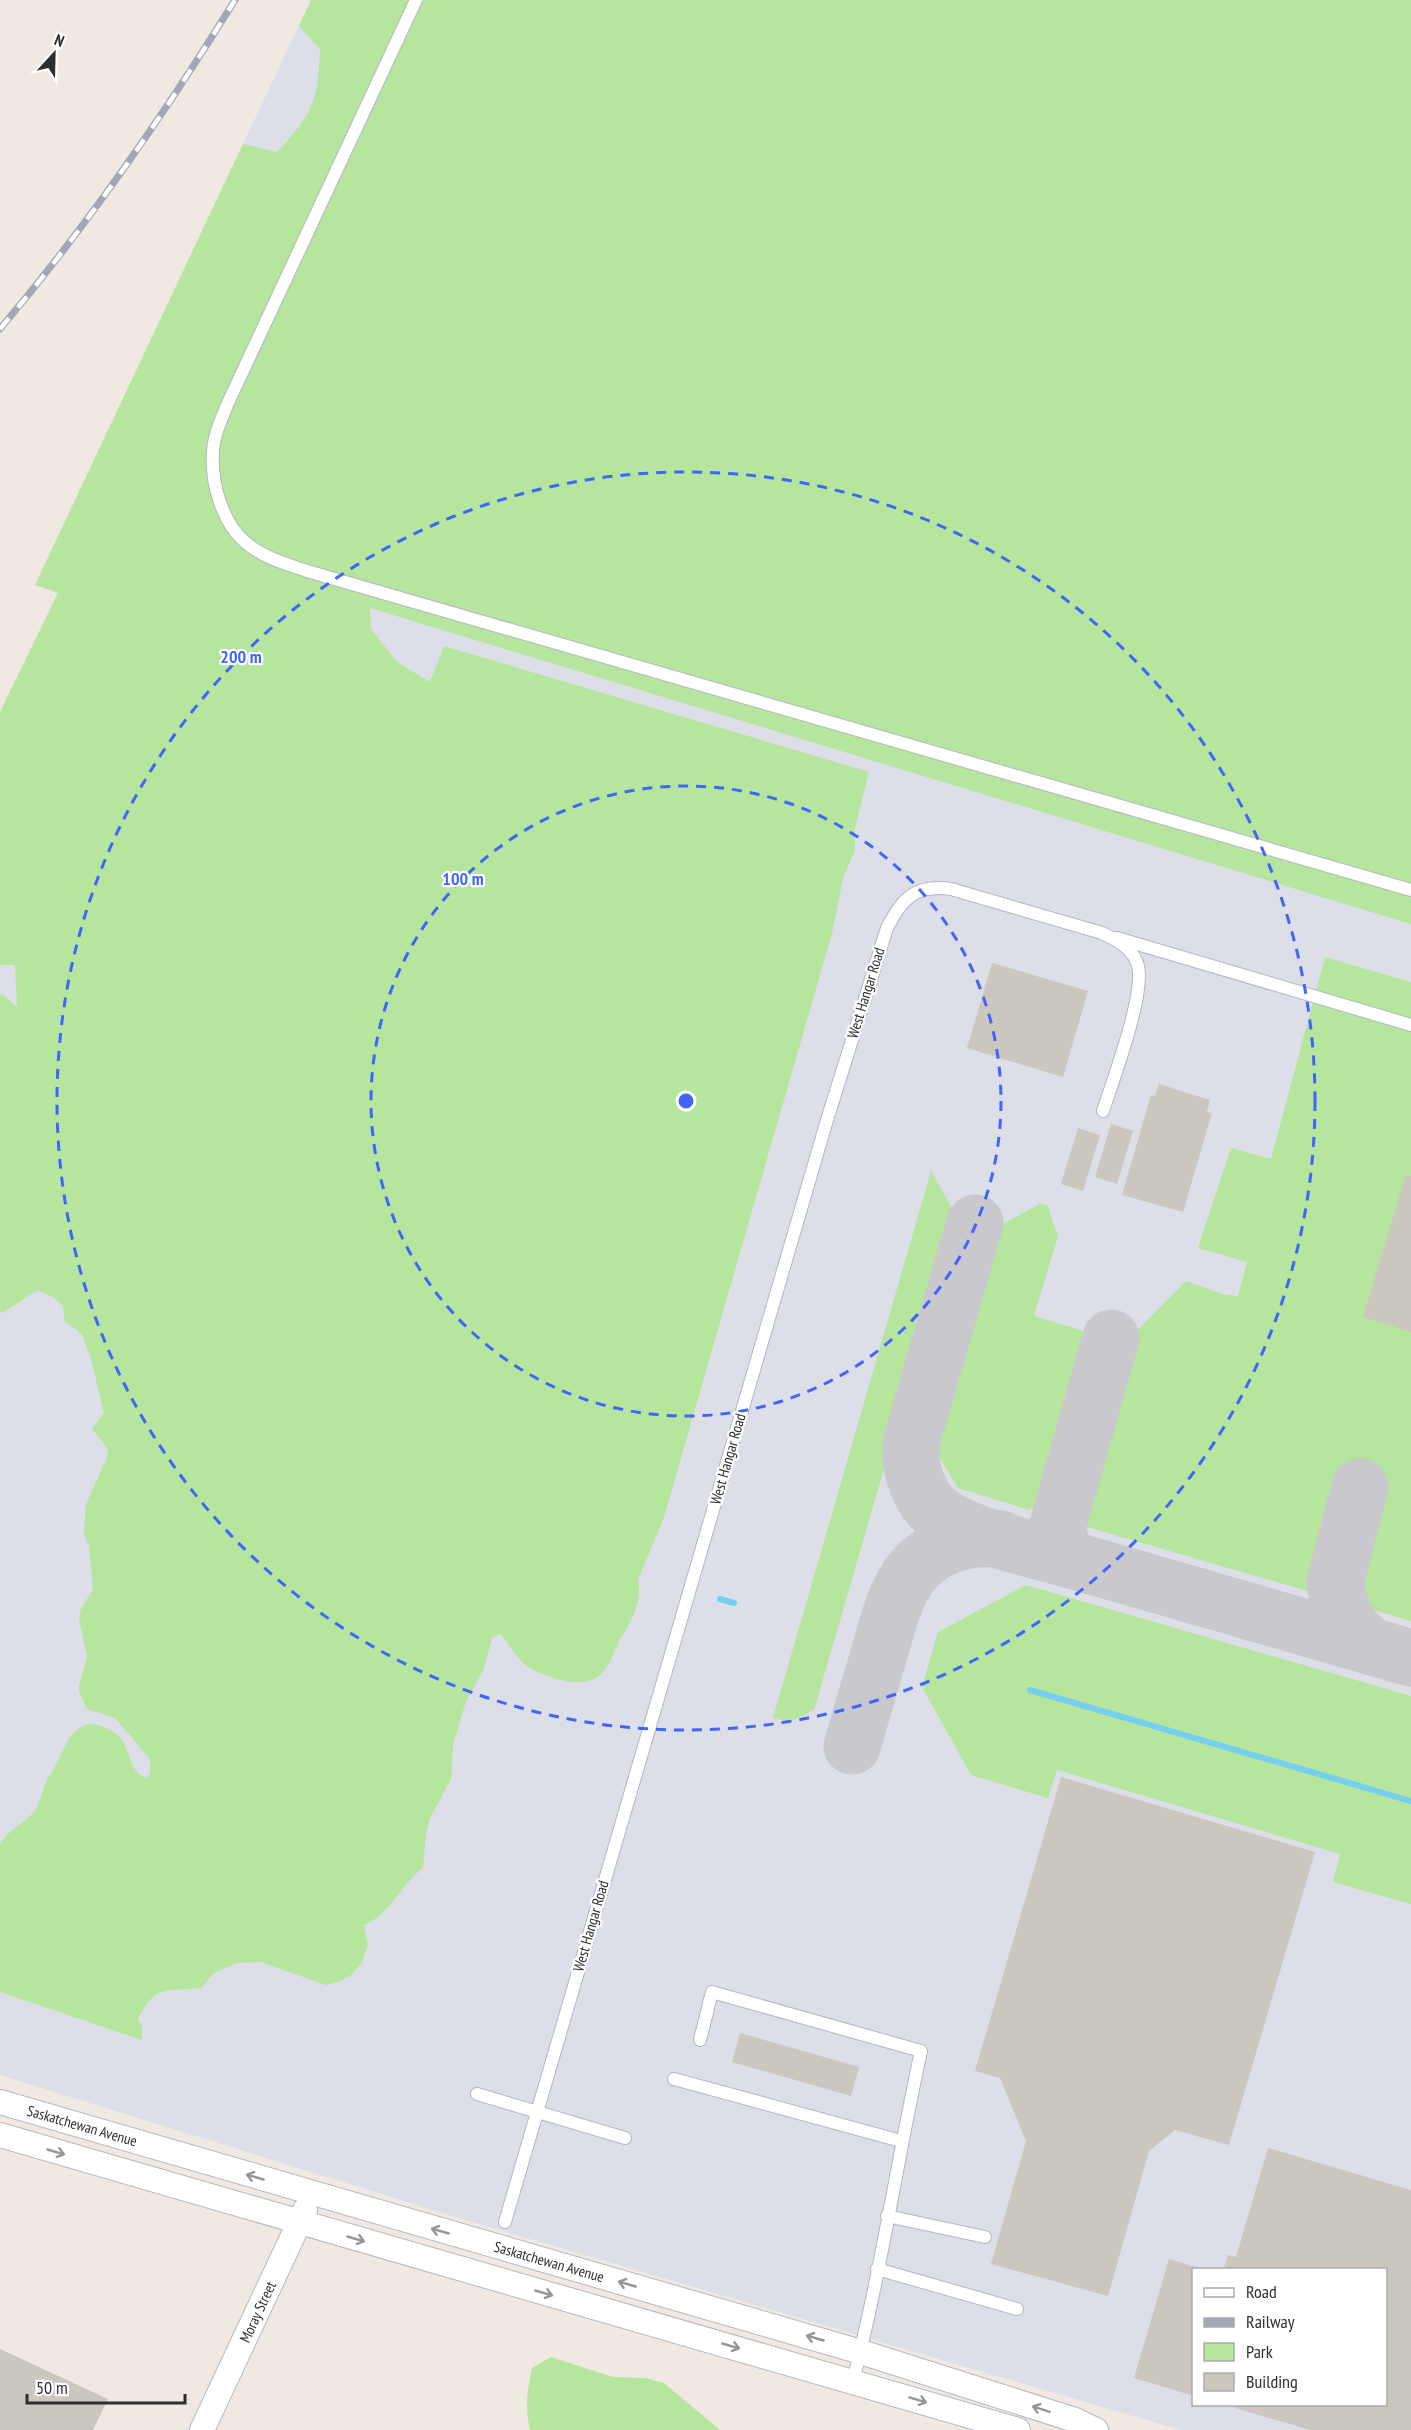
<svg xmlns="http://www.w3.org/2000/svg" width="1411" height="2430" viewBox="0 0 1411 2430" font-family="'PT Sans Narrow',sans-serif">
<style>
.airport{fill:#dcdee8;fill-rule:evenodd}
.green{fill:#b6e59e}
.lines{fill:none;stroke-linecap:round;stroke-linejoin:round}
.stream{stroke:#75cff0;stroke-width:6}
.taxiway{stroke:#c9c8cc;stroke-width:57}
.building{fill:#cbc7bf}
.lane-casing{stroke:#b4b7c1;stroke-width:14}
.street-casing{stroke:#b4b7c1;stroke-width:26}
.lane{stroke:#fff;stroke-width:12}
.street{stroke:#fff;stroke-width:24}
.rail-casing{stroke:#a3a6b8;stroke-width:7}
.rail{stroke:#fff;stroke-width:4.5;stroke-dasharray:14;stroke-linecap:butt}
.oneway{stroke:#969696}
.ring{fill:none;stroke:#4264fb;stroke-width:3;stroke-dasharray:10 8}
.labels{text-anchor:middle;stroke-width:4.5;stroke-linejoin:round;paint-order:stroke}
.street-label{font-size:15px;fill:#2e2e2e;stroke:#fff}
.centre{fill:#4264fb;stroke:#fff;stroke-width:3}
.ring-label{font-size:18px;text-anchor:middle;font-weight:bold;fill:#4264fb;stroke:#fff;stroke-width:4.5;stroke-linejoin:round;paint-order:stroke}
</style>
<rect width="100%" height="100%" fill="#efe9e1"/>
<path class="airport" d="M311,0H1411V2430H1181L459,2218L0,2075V712L58,593L35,585ZM1194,2270H1386V2404H1194Z"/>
<g class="green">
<path d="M311,0H1411V924L370,608L371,629L397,662L430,682L444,646L869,772L855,828V850L843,878L832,933L664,1517L638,1580C643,1602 631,1621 620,1640C614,1651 608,1671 596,1678C578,1689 536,1675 522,1662C513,1654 508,1642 500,1633L492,1638L483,1671L466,1701L453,1745L451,1779L430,1818L426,1833L423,1868C401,1884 390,1915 364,1925L368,1945L361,1964L350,1976L338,1982L326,1985L261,1962L236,1963L214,1973L201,1988C167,1992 156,1983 138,2019L142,2027V2040L0,1992V1844C9,1828 28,1823 36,1808C41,1800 42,1791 46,1782C47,1778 51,1774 53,1770C67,1745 75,1707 115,1733C131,1744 127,1770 145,1778L150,1774V1759L115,1718L87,1709L79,1692V1685L87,1657L79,1619L81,1608L93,1590L89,1546L84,1534L86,1504L108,1455L107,1448L92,1429L104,1413L91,1359L82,1335L76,1329L65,1322L63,1306L53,1297L38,1290L2,1313L0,1312V994L4,995L17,1007L15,965H0V712L58,593L35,585L243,144L277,152C313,114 318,101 320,49L299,26Z"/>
<polygon points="1325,957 1411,982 1411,1621 1087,1527 1077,1506 1125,1343 1186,1281 1222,1294 1238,1296 1247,1262 1198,1248 1231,1148 1271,1159"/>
<polygon points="931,1171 957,1217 814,1710 790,1722 773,1718"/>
<polygon points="1040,1204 1047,1205 1058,1236 1034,1316 1097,1335 1049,1498 1029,1510 958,1488 932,1445 995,1228"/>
<polygon points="1026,1585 1411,1696 1411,1904 1333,1882 1340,1854 1057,1770 1048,1798 971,1775 922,1687 938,1632"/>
<path d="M551,2357L613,2377L646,2378L664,2383L720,2430H530C525,2407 527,2391 532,2368Z"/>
</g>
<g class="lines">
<g class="stream">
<polyline points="720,1599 734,1603"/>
<polyline points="1030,1690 1411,1801"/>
</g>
<g class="taxiway">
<path d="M975,1223L911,1443C909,1468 918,1498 939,1514C965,1535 1040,1551 1075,1561L1064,1552L1057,1528L1111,1338"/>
<path d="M1360,1487L1335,1583C1340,1611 1350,1634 1375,1648"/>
<polyline points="1075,1561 1411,1658"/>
<path d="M852,1746C861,1716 870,1685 879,1654C885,1634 890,1612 899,1593C918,1551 958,1536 1001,1539"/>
</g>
</g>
<g class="building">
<polygon points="992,963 1088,991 1063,1077 967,1048"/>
<polygon points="1159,1084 1210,1100 1207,1112 1212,1113 1183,1212 1122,1195 1151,1095 1155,1096"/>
<polygon points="1111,1124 1133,1131 1117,1184 1095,1177"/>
<polygon points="1078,1128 1100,1135 1083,1191 1061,1184"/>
<polygon points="1406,1174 1411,1176 1411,1332 1363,1317"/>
<polygon points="1061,1777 1315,1852 1229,2145 1175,2130 1149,2151 1108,2296 991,2264 1026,2141 1000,2078 975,2071"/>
<polygon points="740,2033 859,2067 851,2096 732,2062"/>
<polygon points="1268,2148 1411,2190 1411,2430 1310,2430 1225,2405 1386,2404 1386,2270 1223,2270 1228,2255 1236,2257"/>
<polygon points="1169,2259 1202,2269 1194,2270 1194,2396 1134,2378"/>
<polygon points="0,2349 108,2399 93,2430 0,2430"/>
</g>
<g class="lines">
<g class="lane-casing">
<g id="lane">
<path d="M416,0L227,405C221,420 213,437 213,453C211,483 222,522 245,542C262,557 286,564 307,571L1411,890"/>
<polyline points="1117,938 1411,1025"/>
<path d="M700,2040L712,1992L921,2051C897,2161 881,2272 853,2381"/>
<polyline points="674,2079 901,2141"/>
<polyline points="477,2094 625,2138"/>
<polyline points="887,2216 985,2237"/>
<path d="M505,2222L827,1120L887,928C902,898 916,884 951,889L1102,933C1117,940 1134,949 1138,966C1145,995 1113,1080 1103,1111"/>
<polyline points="877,2269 1017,2309"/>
</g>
</g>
<g class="street-casing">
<g id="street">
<polyline points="0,2102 861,2352 1075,2420 1096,2430"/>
<polyline points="0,2135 1018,2430"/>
<polyline points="202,2430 305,2210"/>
</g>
</g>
<use href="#lane" class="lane"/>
<use href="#street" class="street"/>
<g class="rail-casing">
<path id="rail" d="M0,329C87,226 164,115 235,0"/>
</g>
<use href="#rail" class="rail"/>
</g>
<defs><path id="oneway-shaft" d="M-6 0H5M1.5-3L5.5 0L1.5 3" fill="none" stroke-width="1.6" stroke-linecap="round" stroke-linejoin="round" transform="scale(1.5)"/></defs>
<g class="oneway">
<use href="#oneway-shaft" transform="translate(56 2152) rotate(16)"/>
<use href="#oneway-shaft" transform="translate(255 2177) rotate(-164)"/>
<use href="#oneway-shaft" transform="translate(440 2231) rotate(-164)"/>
<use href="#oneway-shaft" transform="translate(356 2239) rotate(16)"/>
<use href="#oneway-shaft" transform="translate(627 2284) rotate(-164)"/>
<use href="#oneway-shaft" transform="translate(544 2293) rotate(16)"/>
<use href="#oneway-shaft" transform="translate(815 2338) rotate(-164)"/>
<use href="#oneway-shaft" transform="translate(731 2346) rotate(16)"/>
<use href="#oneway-shaft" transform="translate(918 2400) rotate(17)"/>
<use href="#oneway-shaft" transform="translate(1041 2409) rotate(-162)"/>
</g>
<g class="ring">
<circle cx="686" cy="1101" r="315"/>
<circle cx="686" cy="1101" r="629"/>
</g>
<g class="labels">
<g class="street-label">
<text transform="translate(866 993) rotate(-73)" y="5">West Hangar Road</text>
<text transform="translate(728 1459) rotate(-74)" y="5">West Hangar Road</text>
<text transform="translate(591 1926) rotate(-74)" y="5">West Hangar Road</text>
<text transform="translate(82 2126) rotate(16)" y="5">Saskatchewan Avenue</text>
<text transform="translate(549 2262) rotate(16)" y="5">Saskatchewan Avenue</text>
<text transform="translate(258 2312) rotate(-65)" y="5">Moray Street</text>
</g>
</g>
<circle cx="686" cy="1101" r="9" class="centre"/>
<g class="ring-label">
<text x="241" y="663">200 m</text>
<text x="463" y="885">100 m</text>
</g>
<rect x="1192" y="2268" width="195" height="138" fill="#ffffff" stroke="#ababab" stroke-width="1.5"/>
<rect x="1204" y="2288" width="30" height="9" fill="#ffffff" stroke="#ababab" stroke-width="1.5"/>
<text x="1246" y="2298" font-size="18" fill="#2e2e2e">Road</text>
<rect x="1204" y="2318" width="30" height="9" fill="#a3a6b8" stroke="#ababab" stroke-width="1.5"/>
<text x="1246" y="2328" font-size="18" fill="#2e2e2e">Railway</text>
<rect x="1204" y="2343" width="30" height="18" fill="#b6e59e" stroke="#ababab" stroke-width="1.5"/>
<text x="1246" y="2358" font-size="18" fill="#2e2e2e">Park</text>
<rect x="1204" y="2373" width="30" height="18" fill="#cbc7bf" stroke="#ababab" stroke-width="1.5"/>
<text x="1246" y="2388" font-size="18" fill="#2e2e2e">Building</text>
<g transform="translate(54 54) rotate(22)" stroke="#ffffff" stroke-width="4.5" paint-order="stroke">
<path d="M0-4.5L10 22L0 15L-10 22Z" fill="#2e2e2e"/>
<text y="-9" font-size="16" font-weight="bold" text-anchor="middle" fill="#2e2e2e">N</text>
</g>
<path d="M27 2394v9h158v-9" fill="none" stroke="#2e2e2e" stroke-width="3"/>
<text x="36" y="2394" font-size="18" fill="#2e2e2e" stroke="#ffffff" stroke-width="4.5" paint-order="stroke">50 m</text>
</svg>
